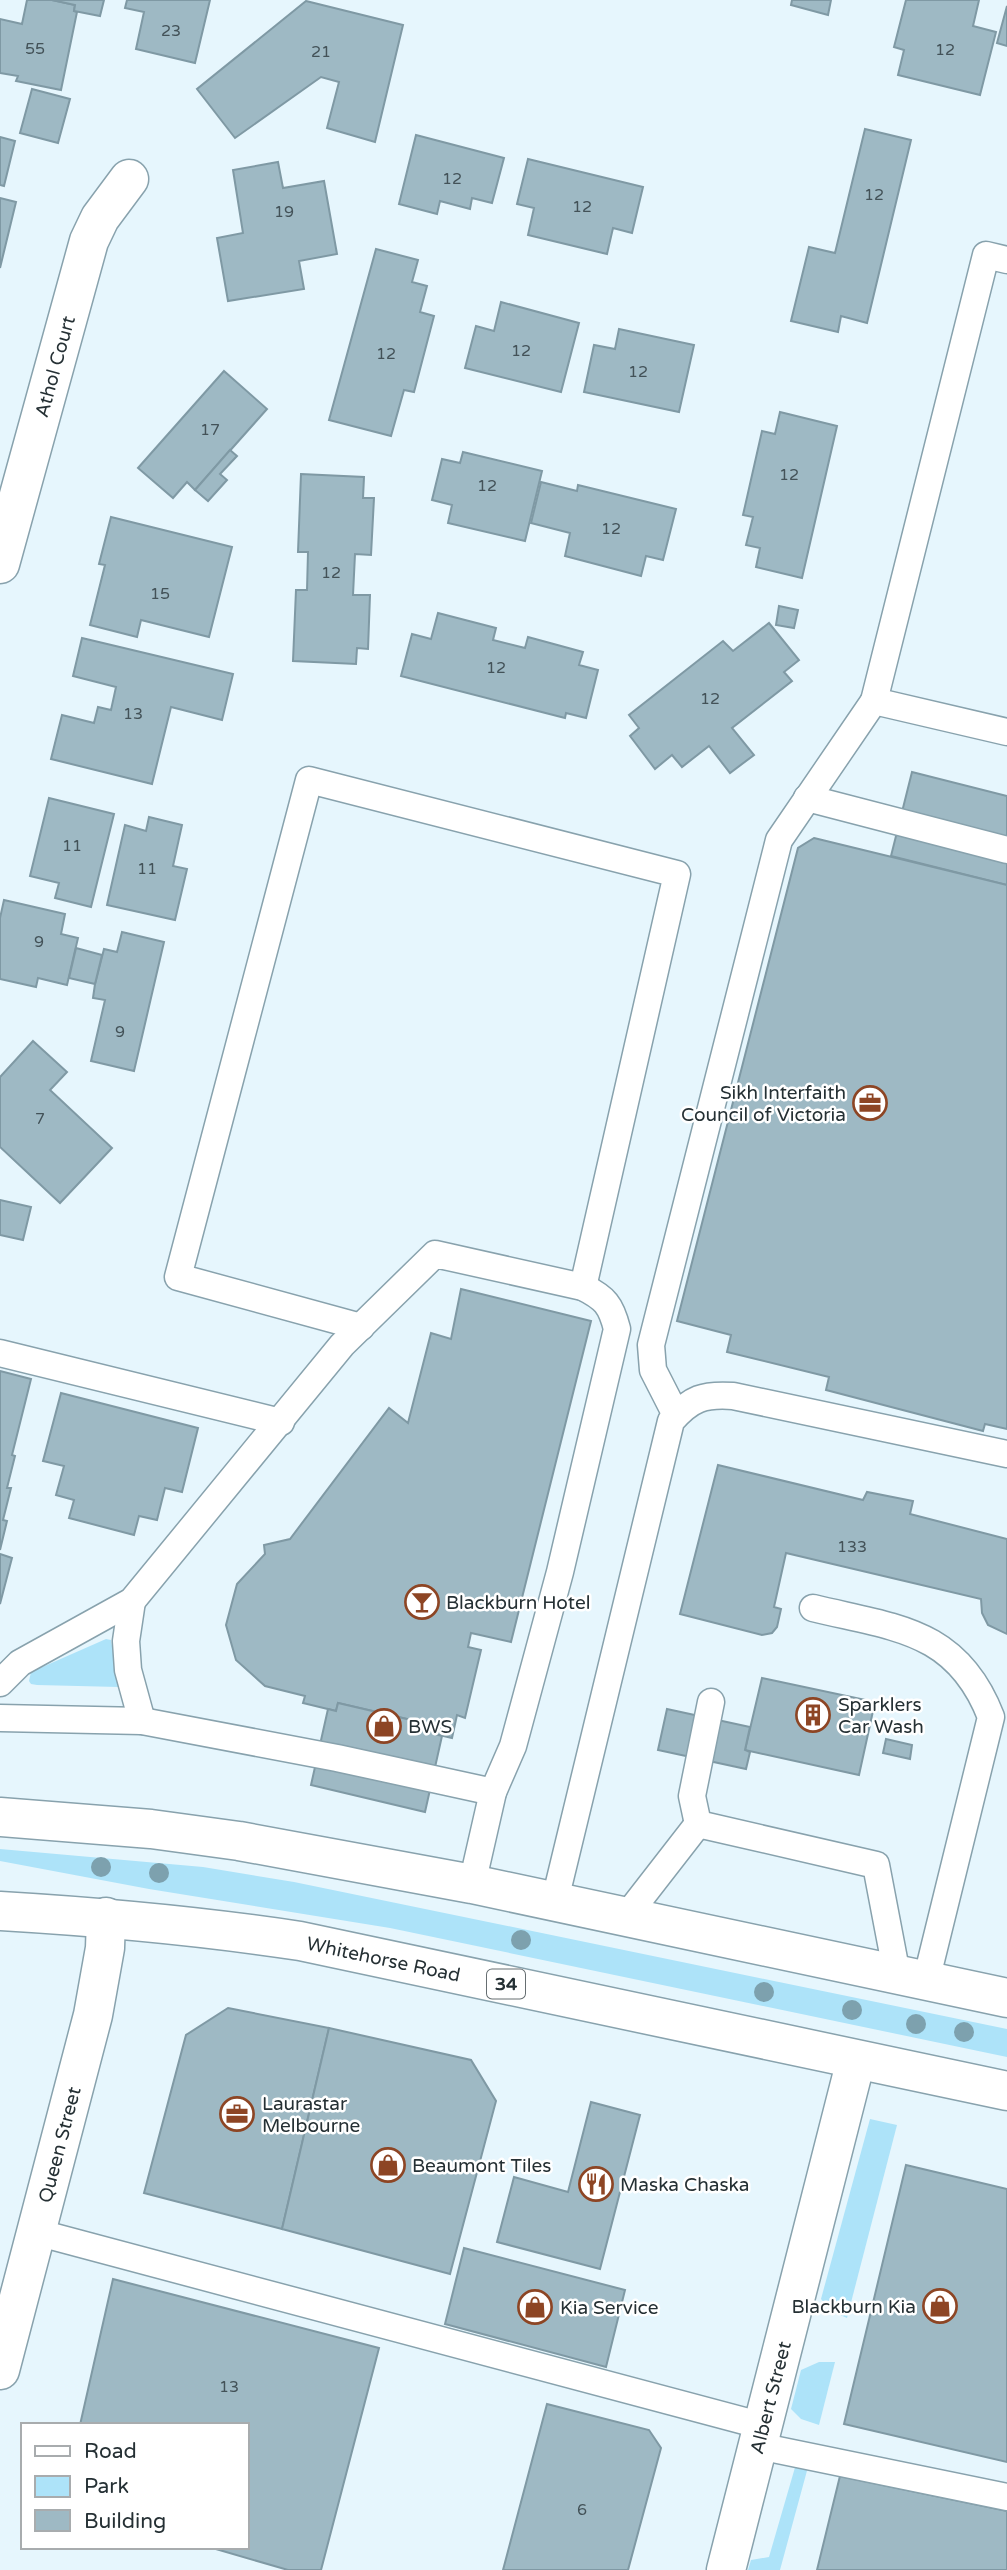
<svg xmlns="http://www.w3.org/2000/svg" width="1007" height="2570" viewBox="0 0 1007 2570" font-family="'Varela Round',sans-serif">
<style>
.green{fill:#ade3f9}
.building{fill:#9eb9c4;stroke:#7f99a4;stroke-width:2}
.lines{fill:none;stroke-linecap:round;stroke-linejoin:round}
.lane-casing{stroke:#88a2ad;stroke-width:29}
.street-casing{stroke:#88a2ad;stroke-width:41}
.primary-casing{stroke:#88a2ad;stroke-width:41}
.lane{stroke:#fff;stroke-width:26}
.street{stroke:#fff;stroke-width:38}
.primary{stroke:#fff;stroke-width:38}
.tree{fill:#7da1ae}
.labels{text-anchor:middle;stroke-width:5;stroke-linejoin:round;paint-order:stroke}
.number-label{font-size:16px;fill:#435258}
.shield{fill:#fff;stroke:#666e71;stroke-width:2}
.shield-label{font-size:18px;font-weight:bold;fill:#253034}
.street-label{font-size:19px;fill:#253034;stroke:#fff}
.poi-label{font-size:19px;fill:#253034;stroke:#fff;text-anchor:start}
</style>
<rect width="100%" height="100%" fill="#e6f6fd"/>
<g class="green">
<polygon points="106,1639 111,1640 112,1646 119,1687 37,1685 31,1684 29,1681 31,1672"/>
<polygon points="0,1849 203,1867 294,1882 1007,2029 1007,2057 390,1928 149,1889 0,1861"/>
<polygon points="870,2119 897,2125 847,2318 831,2311 821,2299"/>
<polygon points="819,2362 835,2362 819,2425 801,2419 791,2409 801,2370"/>
<polygon points="796,2464 808,2467 780,2570 748,2570 751,2560 769,2557"/>
</g>
<g class="building">
<polygon points="27,0 52,0 75,5 74,11 77,12 61,90 16,81 18,76 0,73 0,19 22,24"/>
<polygon points="52,0 104,0 100,16 74,11 75,5"/>
<polygon points="127,0 210,0 195,63 136,49 144,12 125,8"/>
<polygon points="792,0 831,0 828,15 791,5"/>
<polygon points="906,0 979,0 973,26 996,32 980,95 898,75 904,50 894,47"/>
<polygon points="306,1 403,25 375,142 327,128 339,82 321,77 235,138 197,89"/>
<polygon points="1007,6 1007,46 997,43"/>
<polygon points="32,89 70,99 58,143 20,133"/>
<polygon points="865,129 911,140 867,323 841,316 838,332 791,321 809,247 835,253"/>
<polygon points="416,135 504,158 492,203 472,198 470,209 440,201 437,214 399,204"/>
<polygon points="0,137 15,141 4,186 0,185"/>
<polygon points="528,159 643,187 632,233 613,228 607,254 528,235 534,208 517,204"/>
<polygon points="278,162 283,188 324,181 337,254 299,261 304,289 228,301 217,238 243,233 233,170"/>
<polygon points="0,198 16,202 0,268"/>
<polygon points="376,249 418,260 412,282 427,286 420,312 434,316 414,392 404,390 391,436 329,420"/>
<polygon points="501,302 579,323 561,392 465,368 476,326 494,331"/>
<polygon points="619,329 694,345 679,412 584,392 594,345 615,349"/>
<polygon points="224,371 267,409 195,490 187,482 173,498 138,468"/>
<polygon points="780,412 837,426 802,578 756,567 760,548 746,545 753,517 743,515 762,431 775,434"/>
<polygon points="230,450 237,456 220,474 227,480 208,501 195,490"/>
<polygon points="463,452 542,471 525,541 448,523 452,505 432,500 442,459 460,463"/>
<polygon points="301,474 364,477 363,498 374,498 371,555 355,554 353,595 370,595 368,649 357,648 356,664 293,661 296,590 307,590 308,552 298,552"/>
<polygon points="541,482 577,491 578,485 676,509 663,560 646,556 641,576 565,556 570,533 531,523"/>
<polygon points="111,517 232,547 209,637 141,620 137,637 90,625 105,565 99,564"/>
<polygon points="779,606 798,610 794,628 776,625"/>
<polygon points="438,613 496,628 493,640 525,648 528,637 583,652 579,665 598,670 586,718 566,713 565,718 401,676 412,634 431,639"/>
<polygon points="769,623 799,660 784,672 792,681 732,728 754,755 730,773 709,746 682,767 672,755 655,769 630,736 639,728 629,715 723,641 733,651"/>
<polygon points="82,638 233,674 222,720 171,707 152,784 51,759 62,715 94,723 98,707 111,710 116,687 73,676"/>
<polygon points="912,772 1007,796 1007,885 891,856"/>
<polygon points="49,798 114,814 91,907 55,898 59,883 30,876"/>
<polygon points="149,817 182,825 173,866 187,869 175,920 107,905 125,825 146,831"/>
<polygon points="814,838 1007,885 1007,1429 985,1424 983,1431 826,1390 829,1377 727,1352 731,1335 677,1321 798,848"/>
<polygon points="4,900 65,914 61,934 78,938 67,985 38,978 36,987 0,979 0,918"/>
<polygon points="122,932 164,942 134,1071 91,1061 105,1000 93,998 95,984 104,949 117,952"/>
<polygon points="76,948 102,955 95,984 69,978"/>
<polygon points="33,1041 67,1072 50,1090 112,1148 60,1203 0,1147 0,1077"/>
<polygon points="0,1200 31,1207 23,1240 0,1235"/>
<polygon points="461,1289 591,1321 511,1642 471,1633 468,1647 481,1650 465,1718 457,1715 452,1738 435,1734 437,1726 338,1703 336,1711 303,1703 305,1696 265,1686 236,1660 226,1625 237,1584 265,1554 264,1545 290,1539 389,1408 408,1423 431,1333 451,1339"/>
<polygon points="0,1371 31,1379 12,1455 15,1456 7,1488 11,1488 3,1520 7,1521 0,1550"/>
<polygon points="61,1393 198,1428 182,1492 165,1488 157,1520 139,1516 134,1535 69,1518 74,1500 56,1495 64,1466 43,1461"/>
<polygon points="718,1465 863,1500 867,1492 913,1501 910,1514 1007,1539 1007,1634 988,1625 982,1613 981,1599 786,1553 774,1607 781,1609 777,1627 772,1633 762,1635 680,1614"/>
<polygon points="0,1554 12,1558 0,1604"/>
<polygon points="762,1678 875,1702 859,1775 745,1750"/>
<polygon points="338,1703 437,1726 435,1734 442,1736 425,1812 311,1785 328,1709 336,1711"/>
<polygon points="667,1709 750,1727 745,1750 750,1752 746,1769 658,1750"/>
<polygon points="886,1739 912,1745 910,1759 883,1753"/>
<polygon points="228,2008 329,2028 282,2229 144,2193 186,2035"/>
<polygon points="329,2028 471,2060 496,2101 450,2274 282,2229"/>
<polygon points="591,2102 640,2115 600,2269 497,2242 514,2177 568,2192"/>
<polygon points="906,2165 1007,2189 1007,2462 844,2424"/>
<polygon points="464,2248 625,2290 606,2367 445,2324"/>
<polygon points="113,2279 379,2348 321,2570 288,2570 209,2547 247,2547 247,2425 80,2425"/>
<polygon points="547,2404 649,2430 661,2448 628,2570 503,2570"/>
<polygon points="840,2476 1007,2511 1007,2570 817,2570"/>
</g>
<g class="lines">
<g class="lane-casing">
<g id="lane">
<polyline points="874,701 986,255 1007,260"/>
<polyline points="807,798 1007,850"/>
<polyline points="361,1327 178,1277 309,780 677,874 583,1287"/>
<polyline points="0,1353 281,1422"/>
<polyline points="676,1415 653,1370 651,1345 779,840 874,701 1007,732"/>
<polyline points="132,1601 126,1641 128,1670 142,1721"/>
<path d="M813,1608C895,1628 957,1629 991,1717L926,1981"/>
<path d="M0,1683L20,1663L132,1601L342,1345L435,1254L583,1287C605,1298 611,1305 617,1329L560,1572L513,1746L493,1792L472,1884"/>
<polyline points="0,1718 142,1721 337,1758 493,1792"/>
<polyline points="698,1824 692,1796 711,1702"/>
<path d="M554,1904L671,1421C691,1398 704,1394 733,1396L1007,1454"/>
<polyline points="625,1918 698,1824 876,1865 897,1975"/>
<polyline points="36,2232 763,2426"/>
<polyline points="758,2446 1007,2497"/>
</g>
</g>
<g class="street-casing">
<g id="street">
<path id="s1" d="M0,564L89,241L100,218L129,179"/>
<path id="s2" d="M0,2370L93,2015L105,1948L106,1917"/>
<path id="s3" d="M726,2570L856,2060"/>
</g>
</g>
<g class="primary-casing">
<g id="primary">
<polyline points="0,1817 151,1829 239,1841 472,1884 1007,1998"/>
<path id="s4" d="M0,1911C101,1917 200,1926 300,1941L1007,2091"/>
</g>
</g>
<use href="#lane" class="lane"/>
<use href="#street" class="street"/>
<use href="#primary" class="primary"/>
</g>
<g class="tree">
<circle cx="101" cy="1867" r="10"/>
<circle cx="159" cy="1873" r="10"/>
<circle cx="521" cy="1940" r="10"/>
<circle cx="764" cy="1992" r="10"/>
<circle cx="852" cy="2010" r="10"/>
<circle cx="916" cy="2024" r="10"/>
<circle cx="964" cy="2032" r="10"/>
</g>
<defs>
<g id="office-ring" transform="scale(1.75)"><circle r="9.5" fill="#fff" stroke="#8d4524" stroke-width="1.5"/><path d="M-6-3h4V-5.5h4V-3h4V5H-6ZM-1-4.5V-3h2v-1.5ZM-6 0V1H6V0Z" fill="#8d4524"/></g>
<g id="bar-ring" transform="scale(1.75)"><circle r="9.5" fill="#fff" stroke="#8d4524" stroke-width="1.5"/><path d="M-6-5H6L.8 .8V4.5H3.5V6h-7V4.5H-.8V.8Z" fill="#8d4524"/></g>
<g id="building-ring" transform="scale(1.75)"><circle r="9.5" fill="#fff" stroke="#8d4524" stroke-width="1.5"/><path d="M-4-6H4V6H1V3H-1V6H-4ZM-2.5-4.3h1.7v1.8h-1.7ZM.8-4.3h1.7v1.8H.8ZM-2.5-1h1.7V.8h-1.7ZM.8-1h1.7V.8H.8Z" fill="#8d4524"/></g>
<g id="shop-ring" transform="scale(1.75)"><circle r="9.5" fill="#fff" stroke="#8d4524" stroke-width="1.5"/><path d="M-5-2.5h2.3a2.7 3.5 0 0 1 5.4 0H5L5.5 6h-11ZM-1.5-2.5h3a1.5 2.3 0 0 0-3 0Z" fill="#8d4524"/></g>
<g id="restaurant-ring" transform="scale(1.75)"><circle r="9.5" fill="#fff" stroke="#8d4524" stroke-width="1.5"/><path d="M-5-6h1v4h1v-4h1v4h1v-4h1v5L-1.5 .5V6h-2V.5L-5-1ZM5-6V6H3V1.5H1.5Q1.5-4 5-6Z" fill="#8d4524"/></g>
</defs>
<g fill-rule="evenodd">
<use href="#office-ring" x="870" y="1103"/>
<use href="#bar-ring" x="422" y="1602"/>
<use href="#building-ring" x="813" y="1715"/>
<use href="#shop-ring" x="384" y="1726"/>
<use href="#office-ring" x="237" y="2114"/>
<use href="#shop-ring" x="388" y="2165"/>
<use href="#restaurant-ring" x="596" y="2184"/>
<use href="#shop-ring" x="940" y="2306"/>
<use href="#shop-ring" x="535" y="2307"/>
</g>
<g class="labels">
<g class="number-label">
<text x="171" y="36">23</text>
<text x="35" y="54">55</text>
<text x="945" y="55">12</text>
<text x="321" y="57">21</text>
<text x="452" y="184">12</text>
<text x="874" y="200">12</text>
<text x="582" y="212">12</text>
<text x="284" y="217">19</text>
<text x="521" y="356">12</text>
<text x="386" y="359">12</text>
<text x="638" y="377">12</text>
<text x="210" y="435">17</text>
<text x="789" y="480">12</text>
<text x="487" y="491">12</text>
<text x="611" y="534">12</text>
<text x="331" y="578">12</text>
<text x="160" y="599">15</text>
<text x="496" y="673">12</text>
<text x="710" y="704">12</text>
<text x="133" y="719">13</text>
<text x="72" y="851">11</text>
<text x="147" y="874">11</text>
<text x="39" y="947">9</text>
<text x="120" y="1037">9</text>
<text x="40" y="1124">7</text>
<text x="852" y="1552">133</text>
<text x="229" y="2392">13</text>
<text x="582" y="2515">6</text>
</g>
<rect class="shield" x="487" y="1969.5" width="38" height="29" rx="5"/>
<g class="shield-label">
<text x="506" y="1990">34</text>
</g>
<g class="street-label">
<text dy="7" stroke="none"><textPath href="#s1" startOffset="205">Athol Court</textPath></text>
<text dy="7" stroke="none"><textPath href="#s4" startOffset="387">Whitehorse Road</textPath></text>
<text dy="7" stroke="none"><textPath href="#s2" startOffset="233">Queen Street</textPath></text>
<text dy="7" stroke="none"><textPath href="#s3" startOffset="178">Albert Street</textPath></text>
</g>
<g class="poi-label">
<text x="846" y="1099" text-anchor="end">Sikh Interfaith<tspan x="846" dy="22">Council of Victoria</tspan></text>
<text x="446" y="1609">Blackburn Hotel</text>
<text x="838" y="1711">Sparklers<tspan x="838" dy="22">Car Wash</tspan></text>
<text x="408" y="1733">BWS</text>
<text x="262" y="2110">Laurastar<tspan x="262" dy="22">Melbourne</tspan></text>
<text x="412" y="2172">Beaumont Tiles</text>
<text x="620" y="2191">Maska Chaska</text>
<text x="916" y="2313" text-anchor="end">Blackburn Kia</text>
<text x="560" y="2314">Kia Service</text>
</g>
</g>
<rect x="21" y="2423" width="228" height="126" fill="#ffffff" stroke="#a8acae" stroke-width="2"/>
<rect x="35" y="2446" width="35" height="10" fill="#ffffff" stroke="#a8acae" stroke-width="2"/>
<text x="84" y="2458" font-size="21" fill="#253034">Road</text>
<rect x="35" y="2476" width="35" height="21" fill="#ade3f9" stroke="#a8acae" stroke-width="2"/>
<text x="84" y="2493" font-size="21" fill="#253034">Park</text>
<rect x="35" y="2510" width="35" height="21" fill="#9eb9c4" stroke="#a8acae" stroke-width="2"/>
<text x="84" y="2528" font-size="21" fill="#253034">Building</text>
</svg>
